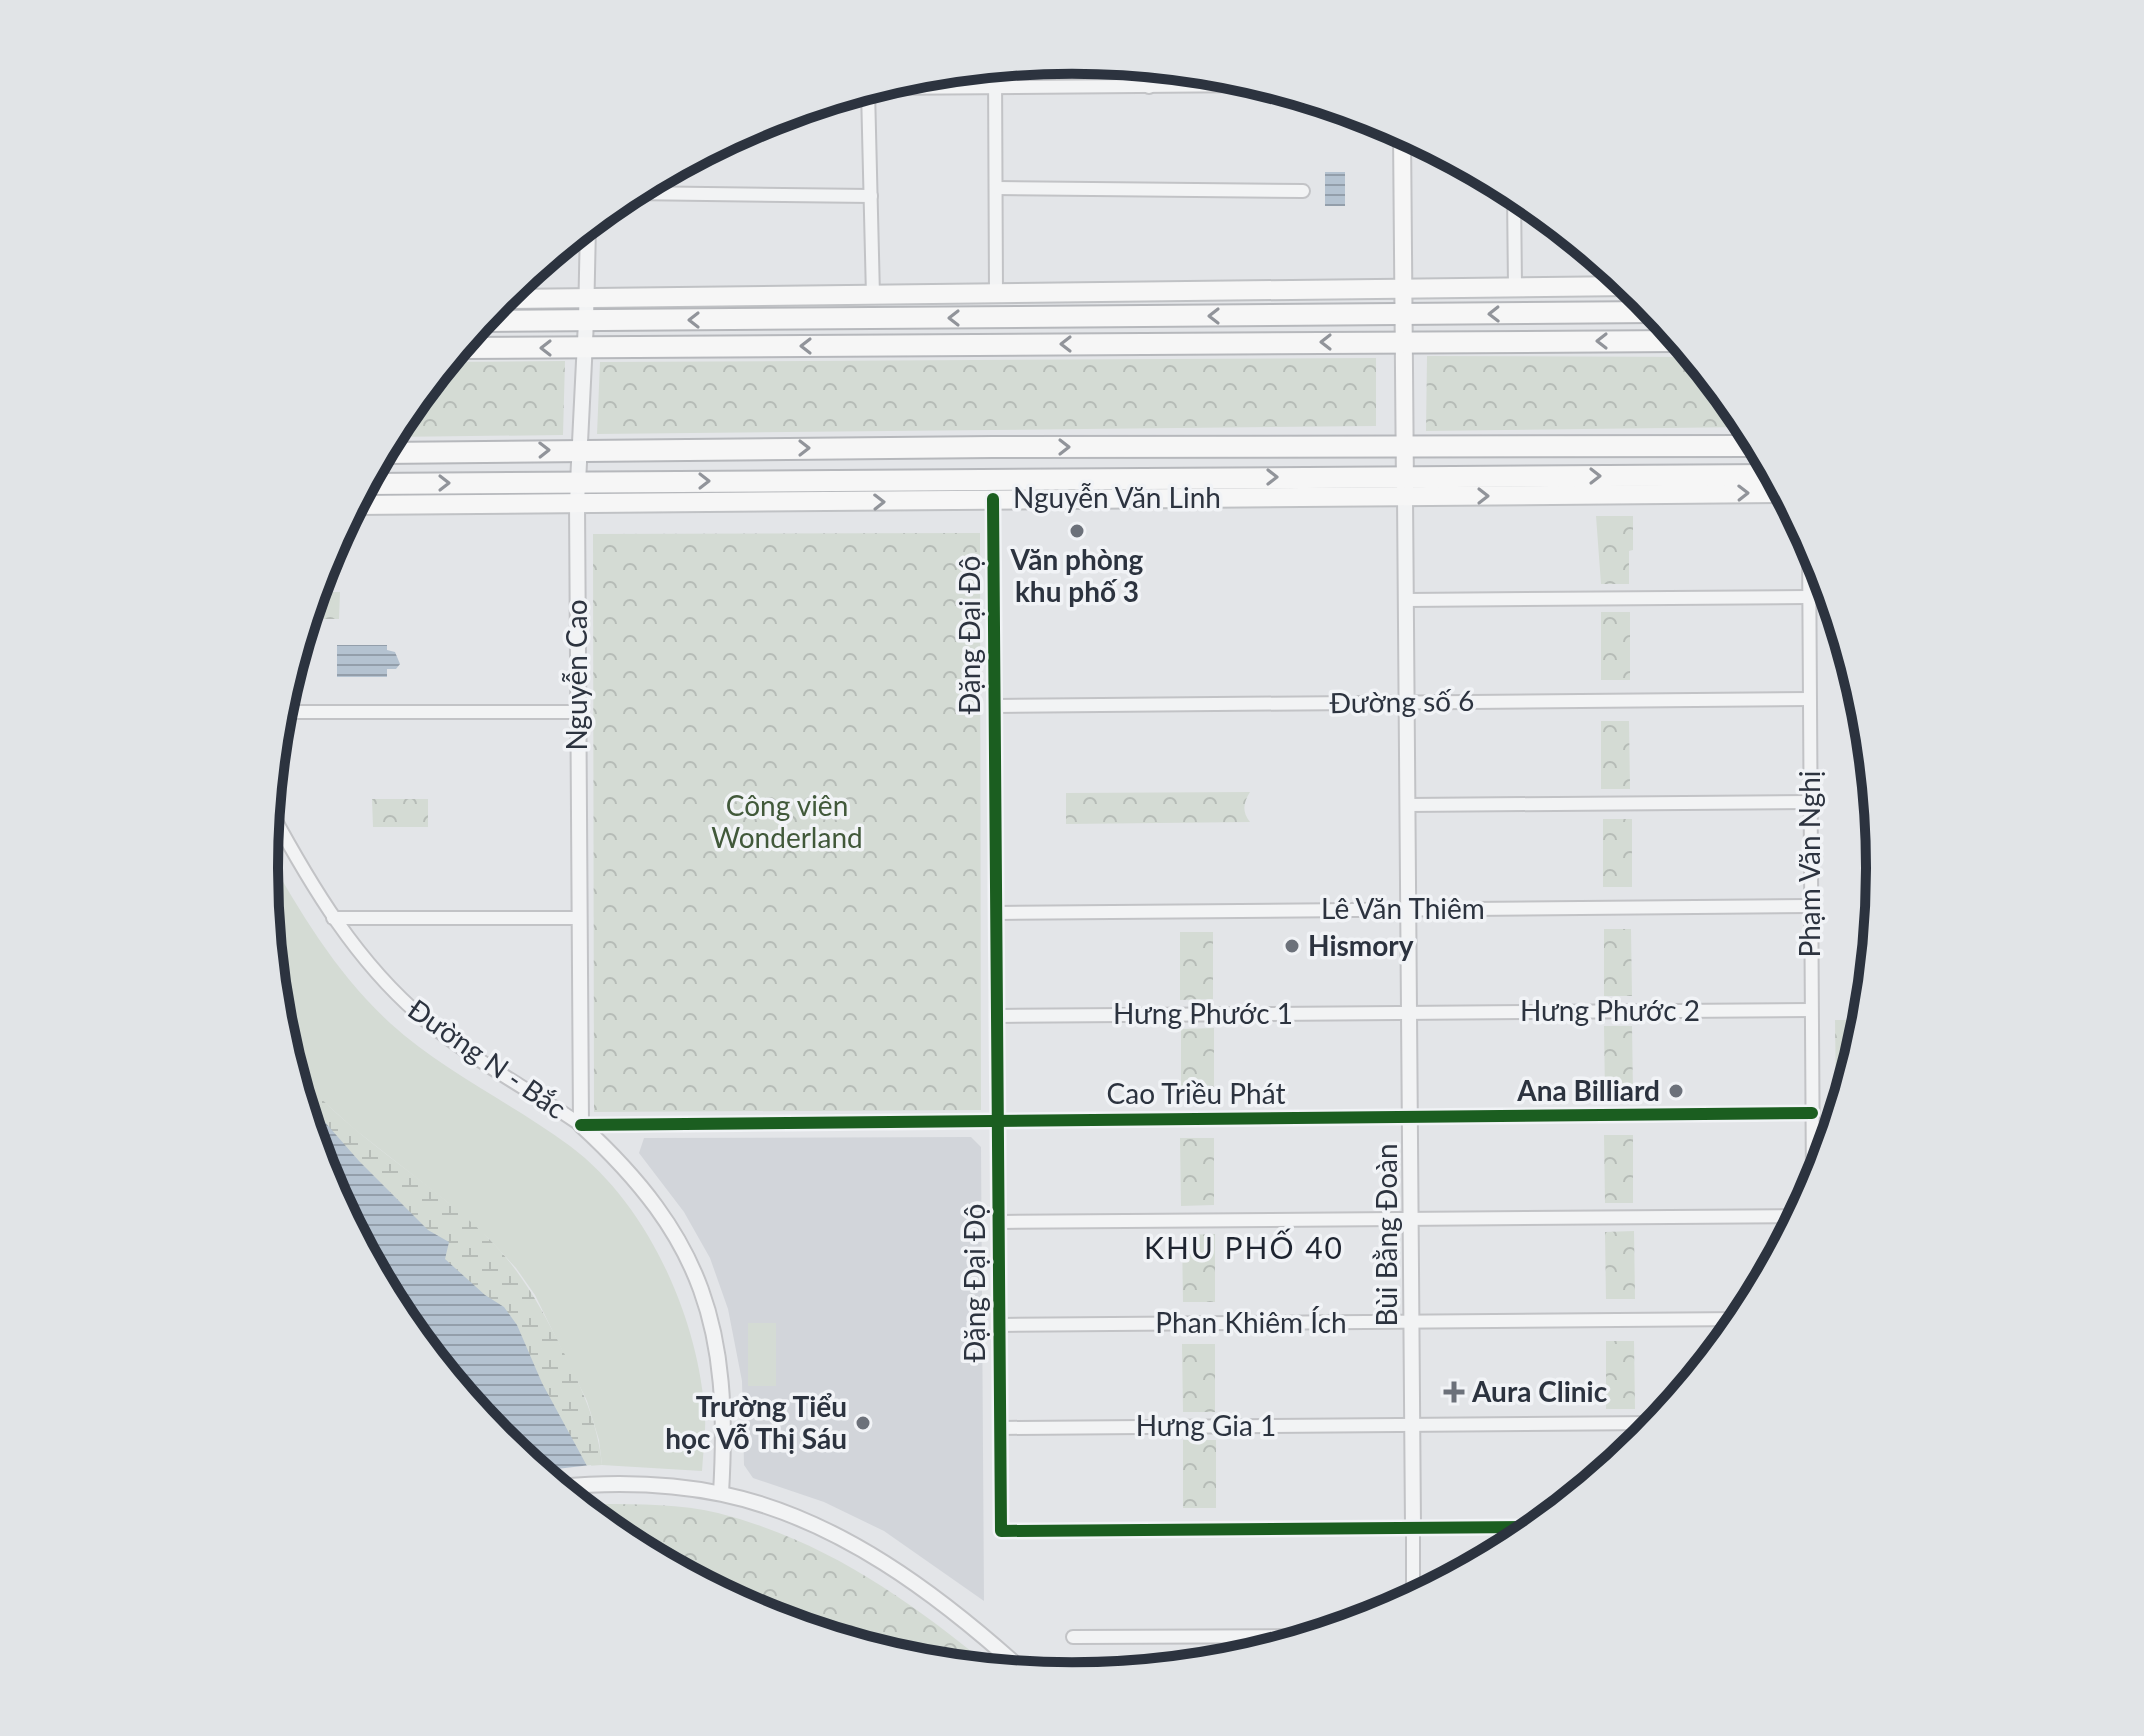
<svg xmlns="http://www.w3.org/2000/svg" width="2144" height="1736" viewBox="0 0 2144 1736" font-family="Lato,sans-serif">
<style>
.built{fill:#d2d5da}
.green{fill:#d4dbd4}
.wetland{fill:url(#wetland-marsh)}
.park{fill:url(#park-crowns)}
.water{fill:url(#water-rules)}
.pier{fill:#e3e5e8}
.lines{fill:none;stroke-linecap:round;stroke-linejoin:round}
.minor-casing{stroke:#c2c3c6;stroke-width:16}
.tertiary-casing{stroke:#c2c3c6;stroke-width:18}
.secondary-casing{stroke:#c2c3c6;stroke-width:20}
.primary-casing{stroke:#c0c2c5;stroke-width:22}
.trunk-casing{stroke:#b6b8bc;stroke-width:24}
.minor{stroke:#f2f3f4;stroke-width:12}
.tertiary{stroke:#f2f3f4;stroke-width:14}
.secondary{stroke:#f6f6f6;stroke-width:16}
.primary{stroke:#f6f6f6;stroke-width:18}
.trunk{stroke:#f6f6f6;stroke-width:20}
.cycleway-casing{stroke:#f1f3f6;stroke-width:17}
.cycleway{stroke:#1b5e20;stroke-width:12}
.oneway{stroke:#91949a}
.poi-dot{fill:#6c717a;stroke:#f1f3f6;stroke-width:3}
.labels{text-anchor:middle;stroke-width:7;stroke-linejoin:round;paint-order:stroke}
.street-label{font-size:28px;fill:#2c333f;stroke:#f1f3f6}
.poi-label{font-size:28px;font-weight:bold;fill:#2c333f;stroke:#f1f3f6;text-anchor:start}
.park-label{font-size:28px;fill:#41593a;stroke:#f1f3f6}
.neighbourhood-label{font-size:30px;letter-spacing:2px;fill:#1e2430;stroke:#f1f3f6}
.rim{fill:none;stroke:#2c333f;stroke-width:10}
</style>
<defs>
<pattern id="wetland-marsh" width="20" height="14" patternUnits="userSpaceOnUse" patternTransform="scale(2)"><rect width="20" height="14" fill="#d4dbd4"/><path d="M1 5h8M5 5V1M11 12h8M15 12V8" fill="none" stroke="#b6bcb7"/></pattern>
<pattern id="park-crowns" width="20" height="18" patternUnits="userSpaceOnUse" patternTransform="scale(2)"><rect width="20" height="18" fill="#d4dbd4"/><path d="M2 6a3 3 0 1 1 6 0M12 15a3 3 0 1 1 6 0" fill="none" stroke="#b6bcb7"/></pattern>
<pattern id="water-rules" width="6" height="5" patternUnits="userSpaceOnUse" patternTransform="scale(2)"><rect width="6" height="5" fill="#b4c2d0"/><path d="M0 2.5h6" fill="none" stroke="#939eaa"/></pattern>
</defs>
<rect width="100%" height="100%" fill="#e3e5e8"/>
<polygon class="built" points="971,1137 981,1147 984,1601 884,1531 824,1502 753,1478 744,1465 742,1381 728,1309 710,1258 684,1212 639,1153 644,1138"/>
<g class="green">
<path d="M266,852C301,914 337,974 390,1023C444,1072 512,1103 570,1146C649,1205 699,1320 705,1416C706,1434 703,1453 702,1471L602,1465L599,1440L587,1401L535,1295L516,1268L489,1239L446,1201L353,1128L311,1090L292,1066L279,1025L264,868Z"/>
<rect x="748" y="1323" width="28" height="63"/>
</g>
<path class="wetland" d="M292,1066C346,1135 427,1177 489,1239C522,1272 542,1309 563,1351C582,1388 598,1424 602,1465L587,1466L320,1159Z"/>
<g class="park">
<polygon points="1427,356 1693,357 1748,427 1426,431"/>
<polygon points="1376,358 1376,426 597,434 600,362"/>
<polygon points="565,361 563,435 391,437 400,419 447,362"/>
<polygon points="1596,516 1633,516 1633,550 1629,551 1629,584 1601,584"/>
<polygon points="980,533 981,1110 594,1112 593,534"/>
<polygon points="315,592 340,592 339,619 307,619"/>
<rect x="1601" y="612" width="29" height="68"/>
<polygon points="1601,721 1629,721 1630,789 1601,789"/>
<path d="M1250,792C1243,803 1242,812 1250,822L1066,824V793Z"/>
<polygon points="372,799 428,799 428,827 373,827"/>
<rect x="1603" y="819" width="29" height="68"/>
<polygon points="1604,929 1631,929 1632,996 1604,996"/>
<polygon points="1180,932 1213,932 1213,999 1180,1000"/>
<polygon points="1835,1020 1865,1020 1842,1098 1836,1098"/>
<polygon points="1604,1026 1632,1026 1633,1093 1605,1094"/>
<polygon points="1214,1028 1214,1096 1181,1096 1181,1029"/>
<polygon points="1604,1135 1633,1135 1633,1203 1605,1203"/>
<polygon points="1180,1138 1214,1138 1214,1205 1181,1206"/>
<polygon points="1634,1231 1635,1299 1606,1299 1605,1232"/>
<polygon points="1215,1234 1215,1302 1183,1302 1182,1235"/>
<polygon points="1606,1341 1634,1341 1635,1409 1606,1409"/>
<polygon points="1182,1344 1215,1344 1215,1412 1183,1412"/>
<rect x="1183" y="1440" width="33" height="68"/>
<path d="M602,1504C639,1504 681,1504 718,1513C826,1541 906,1598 992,1668L914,1660L762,1614L623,1540L612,1530Z"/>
</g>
<g class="water">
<rect x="1325" y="172" width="20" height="34"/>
<polygon points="337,645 387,645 387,650 395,652 400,664 396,669 387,669 387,677 337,677"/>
<polygon points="301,1095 359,1161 428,1230 449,1242 445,1259 485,1295 504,1307 517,1325 542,1383 587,1466 591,1505 595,1517 500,1439 400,1317 325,1177"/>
</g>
<polygon class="pier" points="591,1465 595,1504 581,1505 539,1471"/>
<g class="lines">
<g class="minor-casing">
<g id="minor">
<polyline points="995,68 996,295"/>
<polyline points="1149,87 1149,68"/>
<polyline points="873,88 1260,85"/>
<polyline points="868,90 873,296"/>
<polyline points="996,188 1303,191"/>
<polyline points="629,193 871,196"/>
<polyline points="1514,193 1515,287"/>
<polyline points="993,499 1001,1531 1537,1527"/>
<polyline points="1809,541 1813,1188"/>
<polyline points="1407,600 1808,597"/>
<polyline points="995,706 1809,699"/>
<polyline points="279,712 578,712"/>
<polyline points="1408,805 1810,802"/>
<path d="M270,810C311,886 357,963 424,1019C472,1060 529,1089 581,1125L1812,1113"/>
<polyline points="996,913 1811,906"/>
<polyline points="333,918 579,918"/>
<polyline points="997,1016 1811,1010"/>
<polyline points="999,1222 1798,1216"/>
<polyline points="1000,1325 1742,1319"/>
<polyline points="1001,1428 1657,1423"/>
<polyline points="1413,1528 1413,1597"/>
<polyline points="1073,1637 1311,1636"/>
</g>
</g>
<g class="tertiary-casing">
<g id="tertiary">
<path d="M588,225L586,321L577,503L581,1125C704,1238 731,1328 721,1493"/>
<polyline points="1405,496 1413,1528"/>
<path d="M558,1487C612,1482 669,1483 722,1494C837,1518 938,1594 1023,1671"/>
</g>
</g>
<g class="secondary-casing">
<polyline id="secondary" points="1402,133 1405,487"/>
</g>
<g class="primary-casing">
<g id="primary">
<polyline points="499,299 1630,286"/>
<polyline points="354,505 1783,493"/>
</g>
</g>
<g class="trunk-casing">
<g id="trunk">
<polyline points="481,321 1656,312"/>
<polyline points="459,348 1680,341"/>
<polyline points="382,453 992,447 1758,446"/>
<polyline points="366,484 1774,475"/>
</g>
</g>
<use href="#minor" class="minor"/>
<use href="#tertiary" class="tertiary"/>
<use href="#secondary" class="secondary"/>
<use href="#primary" class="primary"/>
<use href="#trunk" class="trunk"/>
<g class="cycleway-casing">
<g id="cycleway">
<polyline points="993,499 1001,1531 1537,1527"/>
<polyline points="581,1125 1812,1113"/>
</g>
</g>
<use href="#cycleway" class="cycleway"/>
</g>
<defs><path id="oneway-chevron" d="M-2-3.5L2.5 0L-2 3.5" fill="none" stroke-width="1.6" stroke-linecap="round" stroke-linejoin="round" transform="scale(2)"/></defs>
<g class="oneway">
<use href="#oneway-chevron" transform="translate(1494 314) rotate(179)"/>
<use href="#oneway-chevron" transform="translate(1214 316) rotate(180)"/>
<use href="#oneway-chevron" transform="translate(954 318) rotate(180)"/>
<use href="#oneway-chevron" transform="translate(694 320) rotate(180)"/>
<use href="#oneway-chevron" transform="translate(1602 341) rotate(180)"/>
<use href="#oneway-chevron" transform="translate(1326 342) rotate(180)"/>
<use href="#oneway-chevron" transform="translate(1066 344) rotate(180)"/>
<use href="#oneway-chevron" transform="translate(806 346) rotate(180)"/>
<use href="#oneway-chevron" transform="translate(546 348) rotate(180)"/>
<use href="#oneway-chevron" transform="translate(1064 447)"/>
<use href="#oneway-chevron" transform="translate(804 448)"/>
<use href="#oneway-chevron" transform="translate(544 450) rotate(-1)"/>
<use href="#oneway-chevron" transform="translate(1595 476)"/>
<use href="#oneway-chevron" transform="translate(1272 477)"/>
<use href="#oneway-chevron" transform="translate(704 481)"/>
<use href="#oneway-chevron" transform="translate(444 483)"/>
<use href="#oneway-chevron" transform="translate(1743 493) rotate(-1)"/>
<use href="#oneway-chevron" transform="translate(1483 496)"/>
<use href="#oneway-chevron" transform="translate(879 502) rotate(-1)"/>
</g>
<g class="poi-dot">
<circle cx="1077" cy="531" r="8"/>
<circle cx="1292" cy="946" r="8"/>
<circle cx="1676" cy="1091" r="8"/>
<path d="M1450 1380h8v8h8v8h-8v8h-8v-8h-8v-8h8z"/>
<circle cx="863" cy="1423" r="8"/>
</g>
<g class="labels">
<g class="street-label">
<text x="1117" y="508">Nguyễn Văn Linh</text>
<text transform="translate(970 635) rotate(-90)" y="10">Đặng Đại Độ</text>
<text transform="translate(577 675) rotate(-90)" y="10">Nguyễn Cao</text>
<text transform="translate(1402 702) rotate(-1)" y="10">Đường số 6</text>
<text transform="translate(1810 864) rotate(-90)" y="10">Phạm Văn Nghị</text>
<text x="1403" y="919">Lê Văn Thiêm</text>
<text x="1610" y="1021">Hưng Phước 2</text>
<text x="1203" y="1024">Hưng Phước 1</text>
<text transform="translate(487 1059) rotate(35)" y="10">Đường N - Bắc</text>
<text x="1196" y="1104">Cao Triều Phát</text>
<text transform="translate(1387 1235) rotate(-90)" y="10">Bùi Bằng Đoàn</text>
<text transform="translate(975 1283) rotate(-90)" y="10">Đặng Đại Độ</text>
<text x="1251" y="1333">Phan Khiêm Ích</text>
<text x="1206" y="1436">Hưng Gia 1</text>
</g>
<g class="poi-label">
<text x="1077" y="570" text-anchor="middle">Văn phòng<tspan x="1077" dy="32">khu phố 3</tspan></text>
<text x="1308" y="956">Hismory</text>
<text x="1660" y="1101" text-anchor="end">Ana Billiard</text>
<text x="1472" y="1402">Aura Clinic</text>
<text x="847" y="1417" text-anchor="end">Trường Tiểu<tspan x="847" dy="32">học Vỗ Thị Sáu</tspan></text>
</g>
<g class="park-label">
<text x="787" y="816">Công viên<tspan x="787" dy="32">Wonderland</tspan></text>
</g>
<g class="neighbourhood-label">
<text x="1244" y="1259">KHU PHỐ 40</text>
</g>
</g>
<path d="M0 0H2144V1736H0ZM278 868a794 794 0 1 1 1588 0a794 794 0 1 1-1588 0Z" fill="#e1e4e7" fill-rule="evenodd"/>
<path class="rim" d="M278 868a794 794 0 1 1 1588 0a794 794 0 1 1-1588 0Z"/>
</svg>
